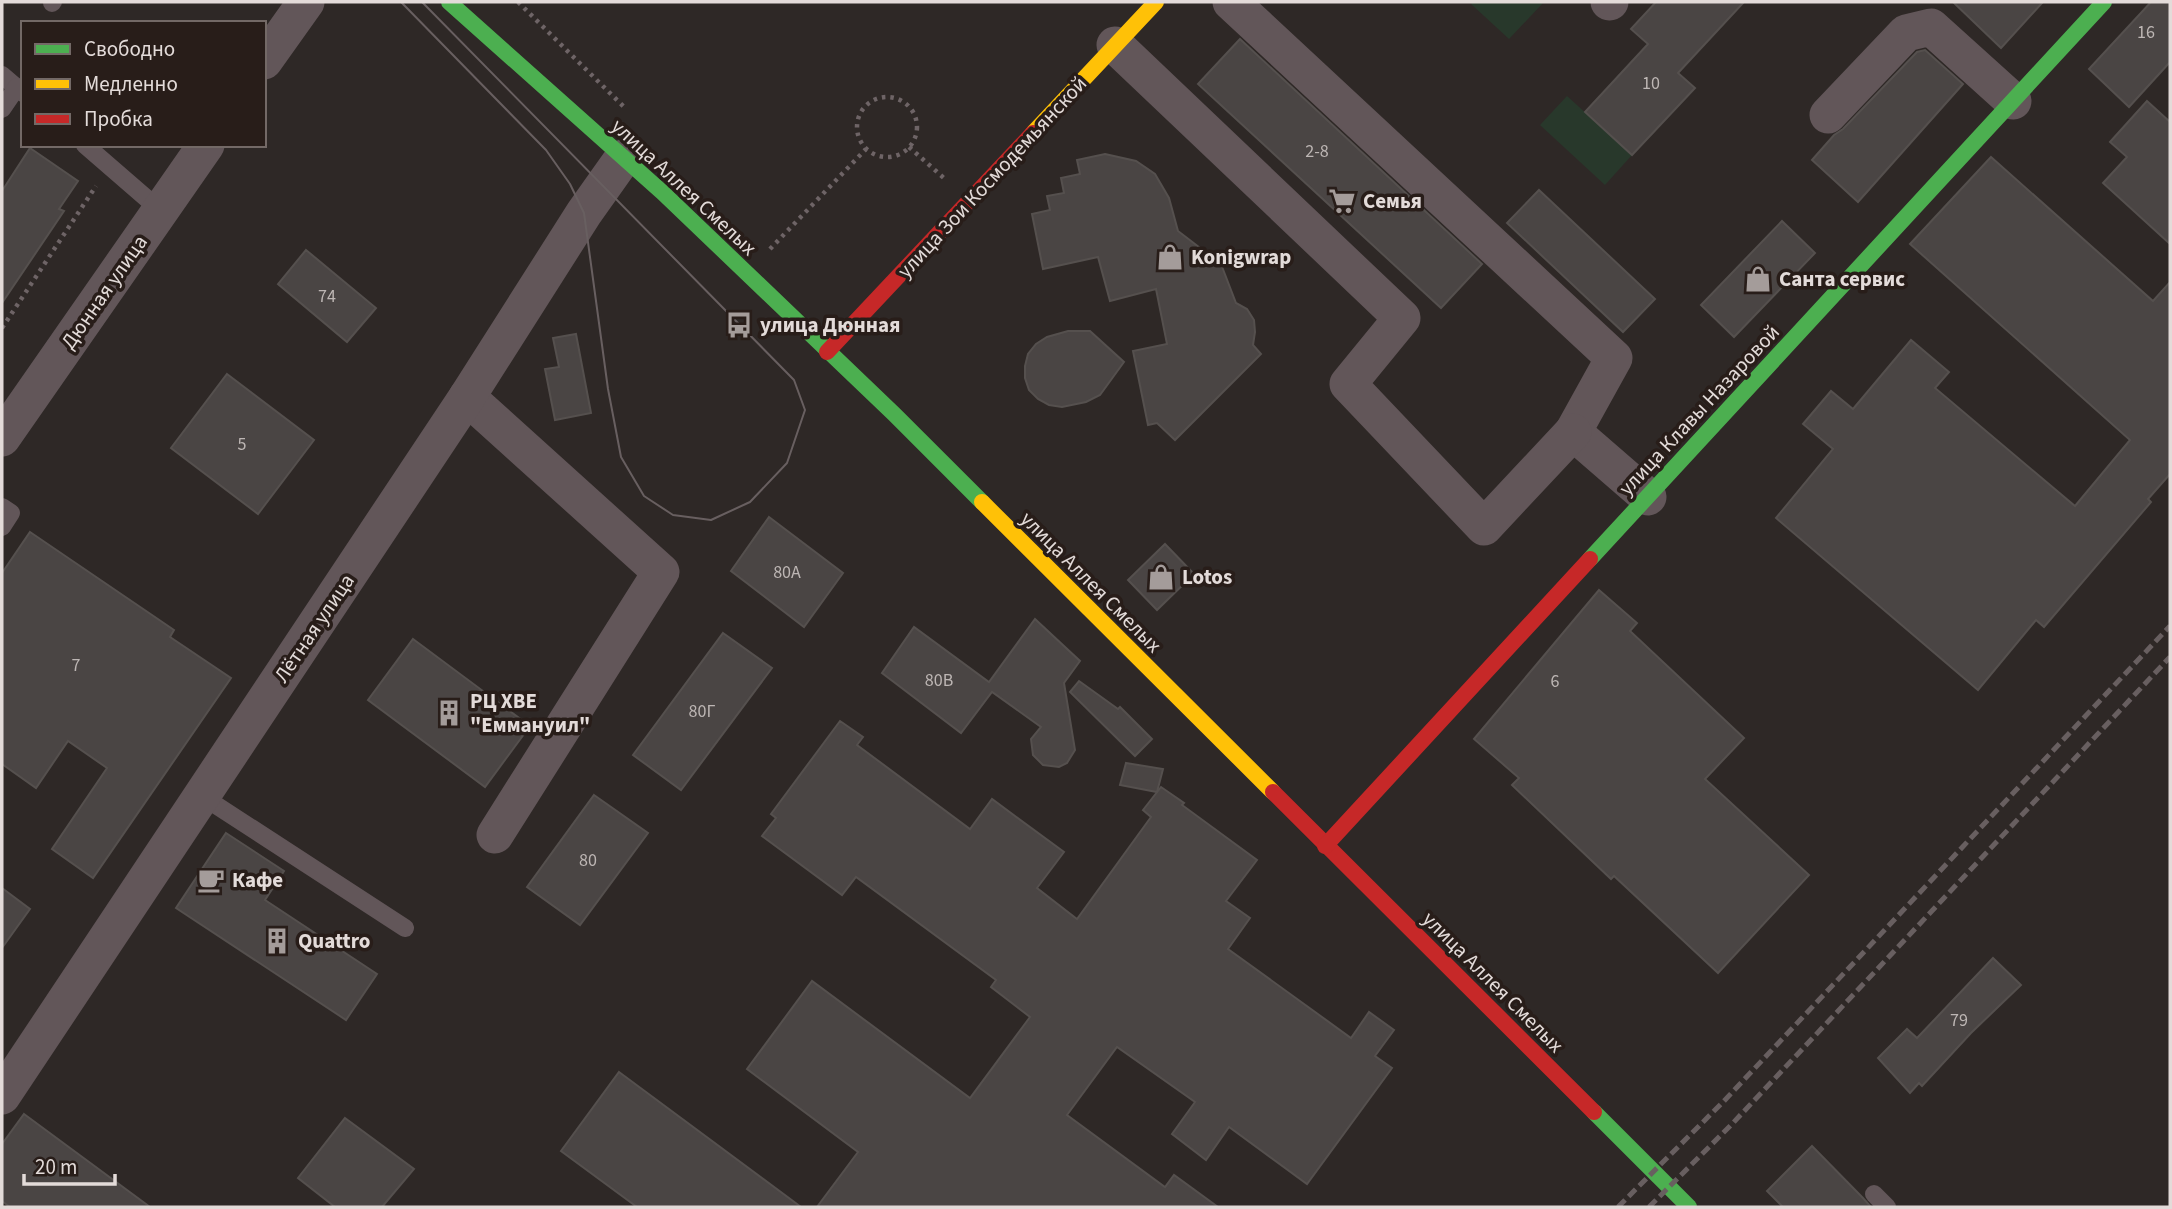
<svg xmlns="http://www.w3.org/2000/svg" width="2172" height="1209" viewBox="0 0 2172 1209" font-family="'Source Sans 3',sans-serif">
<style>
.green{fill:#28382b}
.building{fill:#4a4544;stroke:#55504e;stroke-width:2}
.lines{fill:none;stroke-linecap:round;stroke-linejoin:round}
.path{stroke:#6e6466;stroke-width:4.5;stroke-dasharray:3.5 5;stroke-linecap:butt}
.lane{stroke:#625659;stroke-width:18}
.street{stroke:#625659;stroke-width:37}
.fast{stroke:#4caf50;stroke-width:16}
.slow{stroke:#ffc107;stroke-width:16}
.jam{stroke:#c62828;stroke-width:16}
.tram{stroke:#685f60;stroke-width:2}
.rail{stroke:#685f60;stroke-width:5;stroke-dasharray:10 5;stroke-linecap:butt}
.labels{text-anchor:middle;stroke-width:7;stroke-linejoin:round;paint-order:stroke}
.number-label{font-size:18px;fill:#bdb6b4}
.street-label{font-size:21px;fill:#e3dbd9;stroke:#281d19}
.poi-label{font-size:21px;font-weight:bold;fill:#e3dbd9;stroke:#281d19;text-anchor:start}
</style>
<rect width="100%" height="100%" fill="#2e2826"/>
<g class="green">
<polygon points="1473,2 1544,2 1509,39 1471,4"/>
<polygon points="1567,96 1632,155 1605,185 1540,125"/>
</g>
<g class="building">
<polygon points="1656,2 1744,2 1678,73 1695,88 1632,155 1585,112 1648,44 1631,29"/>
<polygon points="1953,2 2043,2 2001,48"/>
<polygon points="2151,2 2170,2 2170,62 2129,107 2089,69"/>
<polygon points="1240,39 1482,264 1441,308 1198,84"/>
<polygon points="1925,50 1963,84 1858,202 1812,160 1834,135 1843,129 1917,52"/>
<polygon points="2147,101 2170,122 2170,244 2103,183 2127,157 2110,142"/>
<polygon points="30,148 78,181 59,209 64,211 2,303 2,191"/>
<polygon points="1105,154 1136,161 1155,174 1169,198 1178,231 1221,264 1236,303 1247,309 1254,320 1255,332 1253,345 1261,354 1175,440 1157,423 1148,425 1133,351 1167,344 1156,289 1110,301 1098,257 1043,269 1032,214 1050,210 1047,196 1064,193 1061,178 1080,174 1077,160"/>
<polygon points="1991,157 2153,301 2170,282 2170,474 2148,499 2151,502 2044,627 2036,620 1978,690 1776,518 1833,449 1803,424 1831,391 1853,409 1911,340 1949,372 1935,388 2075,506 2130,440 1910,244"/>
<polygon points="1539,190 1655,299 1623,332 1507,223"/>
<polygon points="1782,221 1815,253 1734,337 1701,305"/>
<polygon points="306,250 376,308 347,342 278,284"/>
<polygon points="1068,331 1090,331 1124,362 1100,395 1086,402 1062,407 1049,405 1038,399 1029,390 1025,378 1025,366 1028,354 1036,344 1047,337"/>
<polygon points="576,334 591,413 555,420 545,369 559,367 553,338"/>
<polygon points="227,374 314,440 258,514 171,448"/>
<polygon points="769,517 843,573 804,627 731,571"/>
<polygon points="30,532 174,630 170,637 231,678 93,878 52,849 107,768 68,741 36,788 2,764 2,573"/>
<polygon points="1165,544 1194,574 1157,610 1128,580"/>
<polygon points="1599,590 1637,623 1630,631 1744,738 1705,779 1809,875 1718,973 1614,876 1611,879 1512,785 1519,778 1474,739"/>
<polygon points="1035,619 1080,661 1064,683 1075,750 1067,763 1059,767 1043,765 1033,755 1031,739 1041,727 992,692 961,733 882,673 914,627 989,682"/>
<polygon points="723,633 772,668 681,790 633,755"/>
<polygon points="413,639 530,726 485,787 368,700"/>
<polygon points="1079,681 1118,709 1120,707 1152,739 1135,756 1070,692"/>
<polygon points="840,721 863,737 857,745 970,829 992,799 1064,852 1037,888 1077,919 1151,817 1143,810 1161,787 1184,803 1182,805 1257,860 1226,901 1250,918 1228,949 1351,1038 1369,1012 1394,1030 1375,1056 1392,1068 1307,1184 1229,1127 1206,1160 1172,1134 1195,1102 1117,1047 1067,1115 1165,1187 1174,1175 1218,1207 817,1207 858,1152 747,1069 812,981 970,1098 1030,1017 991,987 996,980 856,877 842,895 762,836 776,818 771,814"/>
<polygon points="1126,763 1163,769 1157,792 1120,785"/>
<polygon points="594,795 648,833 580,925 527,887"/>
<polygon points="226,833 284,871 265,900 377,974 346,1020 176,908"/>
<polygon points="2,888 30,909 2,948"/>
<polygon points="1993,958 2021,985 1971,1033 1922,1086 1919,1083 1910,1093 1878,1058 1907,1029 1917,1038"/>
<polygon points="619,1072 801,1207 637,1207 561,1151"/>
<polygon points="24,1114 150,1207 10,1207 2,1201 2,1144"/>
<polygon points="345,1118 414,1169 382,1207 335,1207 298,1178"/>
<polygon points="1812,1146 1863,1198 1871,1207 1783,1207 1767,1191"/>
</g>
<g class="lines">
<g class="path">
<polyline points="518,2 626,109"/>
<circle cx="887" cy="127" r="30"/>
<polyline points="909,147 945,179"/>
<polyline points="770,249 866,149"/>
<polyline points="2,328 96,186"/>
</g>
<g class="lane">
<polyline points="52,3 53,2"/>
<polyline points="2,75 23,93"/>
<polyline points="2,109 17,87"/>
<polyline points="85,145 160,210"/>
<polyline points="2,507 11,513 2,527"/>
<polyline points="202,796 405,928"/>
<polyline points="1874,1194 1887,1207"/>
</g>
<g class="street">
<polyline points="1231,2 1614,358 1573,432 1648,497"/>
<polyline points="1609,2 1610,2"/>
<polyline points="1115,45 1402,318 1348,384 1484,527 1573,432"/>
<polyline points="264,61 306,2"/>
<polyline points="1828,115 1906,33 1931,27 2013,101"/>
<polyline points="467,397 661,572 495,835"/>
<polyline points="2,438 206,145"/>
<polyline points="2,1096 467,397 584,213 623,158"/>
</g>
<g class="fast">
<polyline points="449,2 662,192 894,414 982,502"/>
<polyline points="1590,559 2104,2"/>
<polyline points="1594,1112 1689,1207"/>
</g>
<g class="slow">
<polyline points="1033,133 1156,2"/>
<polyline points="982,502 1273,792"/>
</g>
<g class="jam">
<polyline points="827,352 1033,133"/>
<polyline points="1273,792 1594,1112"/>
<polyline points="1325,846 1590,559"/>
</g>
<polyline class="tram" points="401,2 546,150 570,184 584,213 608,389 621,457 644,496 673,515 711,520 750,502 787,463 805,410 794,380 422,2"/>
<g class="rail">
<polyline points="1618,1207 1724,1101 2170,626"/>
<polyline points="1649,1207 1733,1123 2170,657"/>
</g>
</g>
<defs>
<g id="supermarket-bare" transform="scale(2.1)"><path d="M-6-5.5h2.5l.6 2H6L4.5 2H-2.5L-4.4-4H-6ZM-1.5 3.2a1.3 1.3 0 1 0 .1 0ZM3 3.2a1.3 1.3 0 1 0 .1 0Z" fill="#a49c9a" stroke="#281d19" stroke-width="2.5" paint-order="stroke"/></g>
<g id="shop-bare" transform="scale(2.1)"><path d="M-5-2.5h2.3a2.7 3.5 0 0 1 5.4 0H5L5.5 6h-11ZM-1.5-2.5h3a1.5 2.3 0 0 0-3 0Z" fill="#a49c9a" stroke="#281d19" stroke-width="2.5" paint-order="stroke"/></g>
<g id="bus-bare" transform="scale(2.1)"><path d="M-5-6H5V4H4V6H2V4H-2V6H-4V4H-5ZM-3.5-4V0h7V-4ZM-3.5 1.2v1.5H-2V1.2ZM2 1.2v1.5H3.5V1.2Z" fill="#a49c9a" stroke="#281d19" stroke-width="2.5" paint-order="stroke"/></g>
<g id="building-bare" transform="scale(2.1)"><path d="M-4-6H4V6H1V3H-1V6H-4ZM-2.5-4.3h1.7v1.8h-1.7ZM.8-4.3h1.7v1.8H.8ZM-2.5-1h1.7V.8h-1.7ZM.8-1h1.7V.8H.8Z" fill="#a49c9a" stroke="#281d19" stroke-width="2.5" paint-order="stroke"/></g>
<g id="cafe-bare" transform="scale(2.1)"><path d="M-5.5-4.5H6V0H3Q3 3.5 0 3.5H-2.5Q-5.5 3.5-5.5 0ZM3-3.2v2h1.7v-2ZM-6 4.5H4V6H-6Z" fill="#a49c9a" stroke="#281d19" stroke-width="2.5" paint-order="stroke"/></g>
</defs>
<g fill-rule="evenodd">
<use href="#supermarket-bare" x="1342" y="201"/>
<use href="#shop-bare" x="1170" y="257"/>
<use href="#shop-bare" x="1758" y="279"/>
<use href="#bus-bare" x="739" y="325"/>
<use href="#shop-bare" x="1161" y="577"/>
<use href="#building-bare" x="449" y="713"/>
<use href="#cafe-bare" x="211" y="880"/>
<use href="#building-bare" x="277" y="941"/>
</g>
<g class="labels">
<g class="number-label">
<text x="2146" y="38">16</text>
<text x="1651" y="89">10</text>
<text x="1317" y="157">2-8</text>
<text x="327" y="302">74</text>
<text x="242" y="450">5</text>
<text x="787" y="578">80А</text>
<text x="76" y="671">7</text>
<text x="939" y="686">80В</text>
<text x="1555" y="687">6</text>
<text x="702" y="717">80Г</text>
<text x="588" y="866">80</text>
<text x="1959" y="1026">79</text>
</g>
<g class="street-label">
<text transform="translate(992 177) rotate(-47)" y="7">улица Зои Космодемьянской</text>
<text transform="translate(684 187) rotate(43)" y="7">улица Аллея Смелых</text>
<text transform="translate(104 292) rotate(-55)" y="7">Дюнная улица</text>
<text transform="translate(1699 410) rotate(-47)" y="7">улица Клавы Назаровой</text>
<text transform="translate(1091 582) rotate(45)" y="7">улица Аллея Смелых</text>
<text transform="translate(314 628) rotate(-56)" y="7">Лётная улица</text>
<text transform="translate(1493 982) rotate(45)" y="7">улица Аллея Смелых</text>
</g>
<g class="poi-label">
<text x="1363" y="208">Семья</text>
<text x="1191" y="264">Konigwrap</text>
<text x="1779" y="286">Санта сервис</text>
<text x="760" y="332">улица Дюнная</text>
<text x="1182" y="584">Lotos</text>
<text x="470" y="708">РЦ ХВЕ<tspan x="470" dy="24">"Еммануил"</tspan></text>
<text x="232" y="887">Кафе</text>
<text x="298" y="948">Quattro</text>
</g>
</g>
<rect width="2172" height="1209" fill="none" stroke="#e3dbd9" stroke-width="7"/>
<rect x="21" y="21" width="245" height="126" fill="#281d19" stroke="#736966" stroke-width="2"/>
<rect x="35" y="44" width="35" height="10" fill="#4caf50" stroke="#736966" stroke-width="2"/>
<text x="84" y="56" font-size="21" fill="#e3dbd9">Свободно</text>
<rect x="35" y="79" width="35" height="10" fill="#ffc107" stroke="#736966" stroke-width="2"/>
<text x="84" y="91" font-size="21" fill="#e3dbd9">Медленно</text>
<rect x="35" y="114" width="35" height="10" fill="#c62828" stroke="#736966" stroke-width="2"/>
<text x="84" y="126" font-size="21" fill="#e3dbd9">Пробка</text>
<path d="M24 1174v10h91v-10" fill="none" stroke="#e3dbd9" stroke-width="3.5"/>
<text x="35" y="1174" font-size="21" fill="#e3dbd9" stroke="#281d19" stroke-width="5" paint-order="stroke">20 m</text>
</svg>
